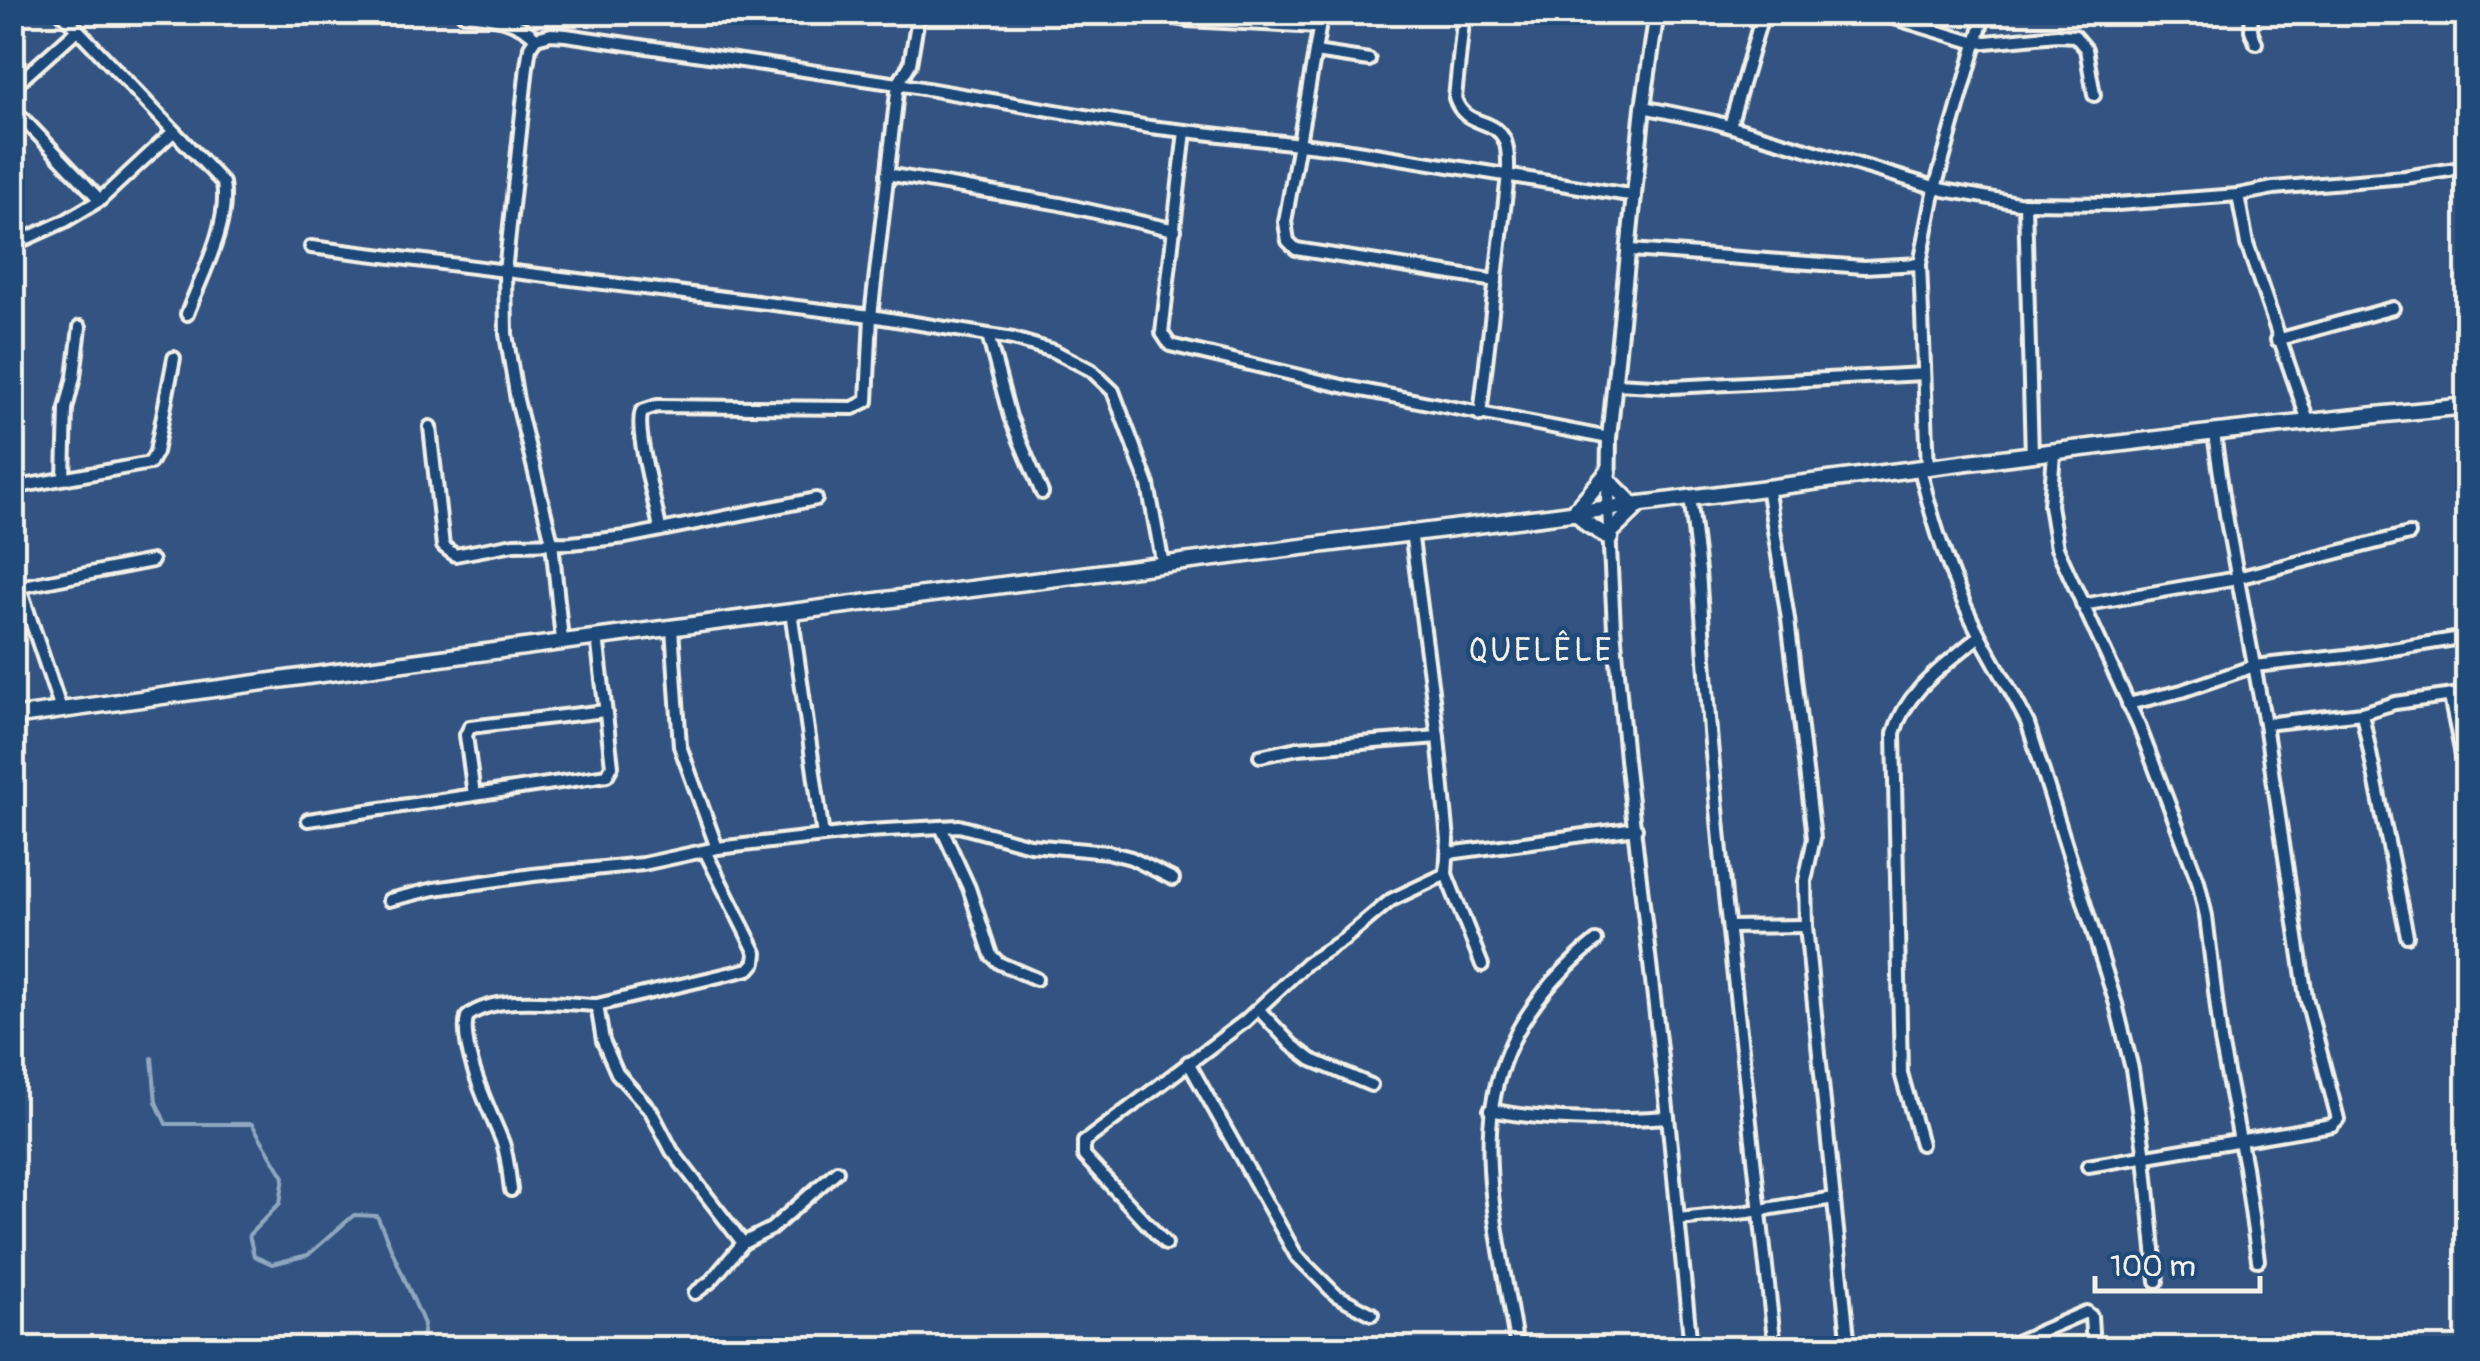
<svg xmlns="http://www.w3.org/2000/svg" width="2480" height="1361" viewBox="0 0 2480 1361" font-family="Pangolin,sans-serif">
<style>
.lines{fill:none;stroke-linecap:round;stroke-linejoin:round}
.stream{stroke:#8fa8c0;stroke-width:4}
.minor-casing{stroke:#f4f1e8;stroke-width:18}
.tertiary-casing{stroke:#f4f1e8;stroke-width:20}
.secondary-casing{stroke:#f4f1e8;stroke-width:21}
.minor{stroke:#1f4a7a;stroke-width:10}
.tertiary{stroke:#1f4a7a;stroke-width:12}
.secondary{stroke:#1f4a7a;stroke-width:14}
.labels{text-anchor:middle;stroke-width:9;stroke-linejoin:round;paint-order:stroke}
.neighbourhood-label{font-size:32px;letter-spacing:2.5px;fill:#f4f1e8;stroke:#1f4a7a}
</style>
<rect width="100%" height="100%" fill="#335482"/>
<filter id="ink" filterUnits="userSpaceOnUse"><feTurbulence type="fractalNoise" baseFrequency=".01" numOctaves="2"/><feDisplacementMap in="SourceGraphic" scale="20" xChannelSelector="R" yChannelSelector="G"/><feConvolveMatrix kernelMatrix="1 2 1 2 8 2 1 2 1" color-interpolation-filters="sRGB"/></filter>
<g filter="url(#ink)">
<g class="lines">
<polyline class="stream" points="152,1058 156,1102 166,1124 252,1124 284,1177 280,1203 249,1235 254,1256 272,1264 308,1255 354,1215 377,1216 424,1324 421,1348"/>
<g class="minor-casing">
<g id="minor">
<path d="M61,12L223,183C230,225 202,274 187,314"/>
<polyline points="1140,12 1186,20 1319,27"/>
<polyline points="1322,12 1285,222 1288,241 1296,249 1496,281"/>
<path d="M1464,12L1455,98C1465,129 1494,116 1505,141C1509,151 1508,164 1508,175L1480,415"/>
<polyline points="1874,12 1976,43 2057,35 2075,36 2086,49 2094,95"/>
<polyline points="2252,12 2251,30 2256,43"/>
<path d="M463,14C491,16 515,19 536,38"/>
<polyline points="1315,52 1369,60"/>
<polyline points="12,88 77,30"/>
<polyline points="12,107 100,200"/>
<polyline points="1643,107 1715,122 1944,190 2018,203 2117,204 2238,195 2273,188 2405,177 2468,167"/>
<polyline points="1730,126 1763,12"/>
<polyline points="1185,131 1162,333 1170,345 1346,387 1609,438"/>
<polyline points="887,174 1060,204 1175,230"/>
<polyline points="2238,195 2247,244 2309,424"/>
<polyline points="2025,203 2032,456"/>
<polyline points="12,245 65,221 100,200 173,132"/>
<polyline points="311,247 871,316 1013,339 1054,351 1091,370 1113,391 1148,485 1163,565"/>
<polyline points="1631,250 1864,267 1920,264"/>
<polyline points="988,335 1010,417 1042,493"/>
<polyline points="2277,340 2393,308"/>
<polyline points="1616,384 1672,387 1924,374"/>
<polyline points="430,427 443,546 455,555 514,544 571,543 626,537 816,499"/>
<polyline points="2054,453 2050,505 2057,548 2139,726 2198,881 2206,916 2221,1041 2245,1167 2258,1260"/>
<path d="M1920,469C1934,527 1952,584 1980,636C1996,666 2013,693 2028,724L2116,1004L2132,1069L2145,1157L2157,1281"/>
<polyline points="1928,469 1920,264 1935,188 1985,12"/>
<polyline points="64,478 66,409 74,377 80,327"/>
<polyline points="1767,486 1788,619 1814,838 1805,881 1806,926 1849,1348"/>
<polyline points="12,488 150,463 156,452 174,358"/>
<polyline points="1690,496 1699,571 1710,732 1725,896 1775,1348"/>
<polyline points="1608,508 1614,628 1626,759 1668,1117 1691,1348"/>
<path d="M660,529C656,503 634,430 642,411L657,406L853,408L867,401L871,316L898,84L910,64L919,12"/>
<polyline points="12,564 61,710"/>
<polyline points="19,587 152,561"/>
<polyline points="2082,605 2237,578 2409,534"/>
<polyline points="791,611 823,836"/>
<polyline points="672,628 680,746 717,848"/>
<polyline points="562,640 552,542 517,400 506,334 505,272 527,66 530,47 536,38 551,34 566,35 898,84 1150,127 1344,149 1635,196"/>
<polyline points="2450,697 2468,784"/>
<polyline points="2128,704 2182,691 2254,666 2355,655 2461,638"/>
<polyline points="2362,713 2407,936"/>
<polyline points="2265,724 2362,713 2395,703 2468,693"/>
<polyline points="1260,756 1298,748 1438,737"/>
<polyline points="474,795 466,735 470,727 605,711"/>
<polyline points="308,820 607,775 612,766 597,636"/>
<polyline points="941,827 969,888 991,955 999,963 1036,979"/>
<polyline points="1449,853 1636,828"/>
<polyline points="1446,874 1482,965"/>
<polyline points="389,900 434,889 533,875 643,864 717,848 868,831 959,826 1030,845 1108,852 1131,858 1173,879"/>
<polyline points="1729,927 1806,926"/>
<polyline points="1259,1010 1292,1045 1312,1060 1371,1085"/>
<polyline points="1188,1062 1296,1255 1336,1295 1372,1314"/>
<path d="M1490,1110C1550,1122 1607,1121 1668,1117"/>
<path d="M1921,1144L1901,1073L1894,733C1906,690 1947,664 1979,636"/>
<polyline points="2088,1166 2332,1125 2338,1119 2306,997 2265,724 2227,521 2214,434"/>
<path d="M511,1190C509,1175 508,1158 503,1143C491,1113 459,1049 467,1017C495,993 562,1004 597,1005"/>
<polyline points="1678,1219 1748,1212 1834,1198"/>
<polyline points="743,1243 771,1229 837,1171"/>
<polyline points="1166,1244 1084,1156 1084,1142 1245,1021 1307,963 1343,940 1391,900 1446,874 1448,840 1438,737 1411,531"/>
<polyline points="695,1293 711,1281 743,1243 672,1151 651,1111 617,1073 603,1041 597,1005 749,969 755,962 756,953 705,851"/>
<path d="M1517,1348C1490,1181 1446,1064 1596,941"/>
<polyline points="2002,1348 2086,1312 2091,1316 2093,1348"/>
</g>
</g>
<g class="tertiary-casing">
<polyline id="tertiary" points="1608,508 1609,438 1643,107 1657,12"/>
</g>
<g class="secondary-casing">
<g id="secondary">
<polyline points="1608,480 1633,505"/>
<polyline points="1577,512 1587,524 1610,538"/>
<polyline points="1573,513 1608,472"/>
<polyline points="1610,533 1640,504"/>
<path d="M12,717C542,642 1073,576 1603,509C1891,472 2179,433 2468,406"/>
</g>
</g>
<use href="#minor" class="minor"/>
<use href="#tertiary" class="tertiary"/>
<use href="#secondary" class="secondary"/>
</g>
</g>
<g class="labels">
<g class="neighbourhood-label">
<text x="1541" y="661">QUELÊLE</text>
</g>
</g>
<rect width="2480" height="1361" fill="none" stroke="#1f4a7a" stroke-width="50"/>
<rect x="25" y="25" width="2430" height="1311" fill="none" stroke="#f4f1e8" stroke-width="4" filter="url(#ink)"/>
<path d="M2095 1276v15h165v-15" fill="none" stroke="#f4f1e8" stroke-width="5"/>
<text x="2110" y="1276" font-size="30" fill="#f4f1e8" stroke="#1f4a7a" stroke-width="8" paint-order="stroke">100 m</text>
</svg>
